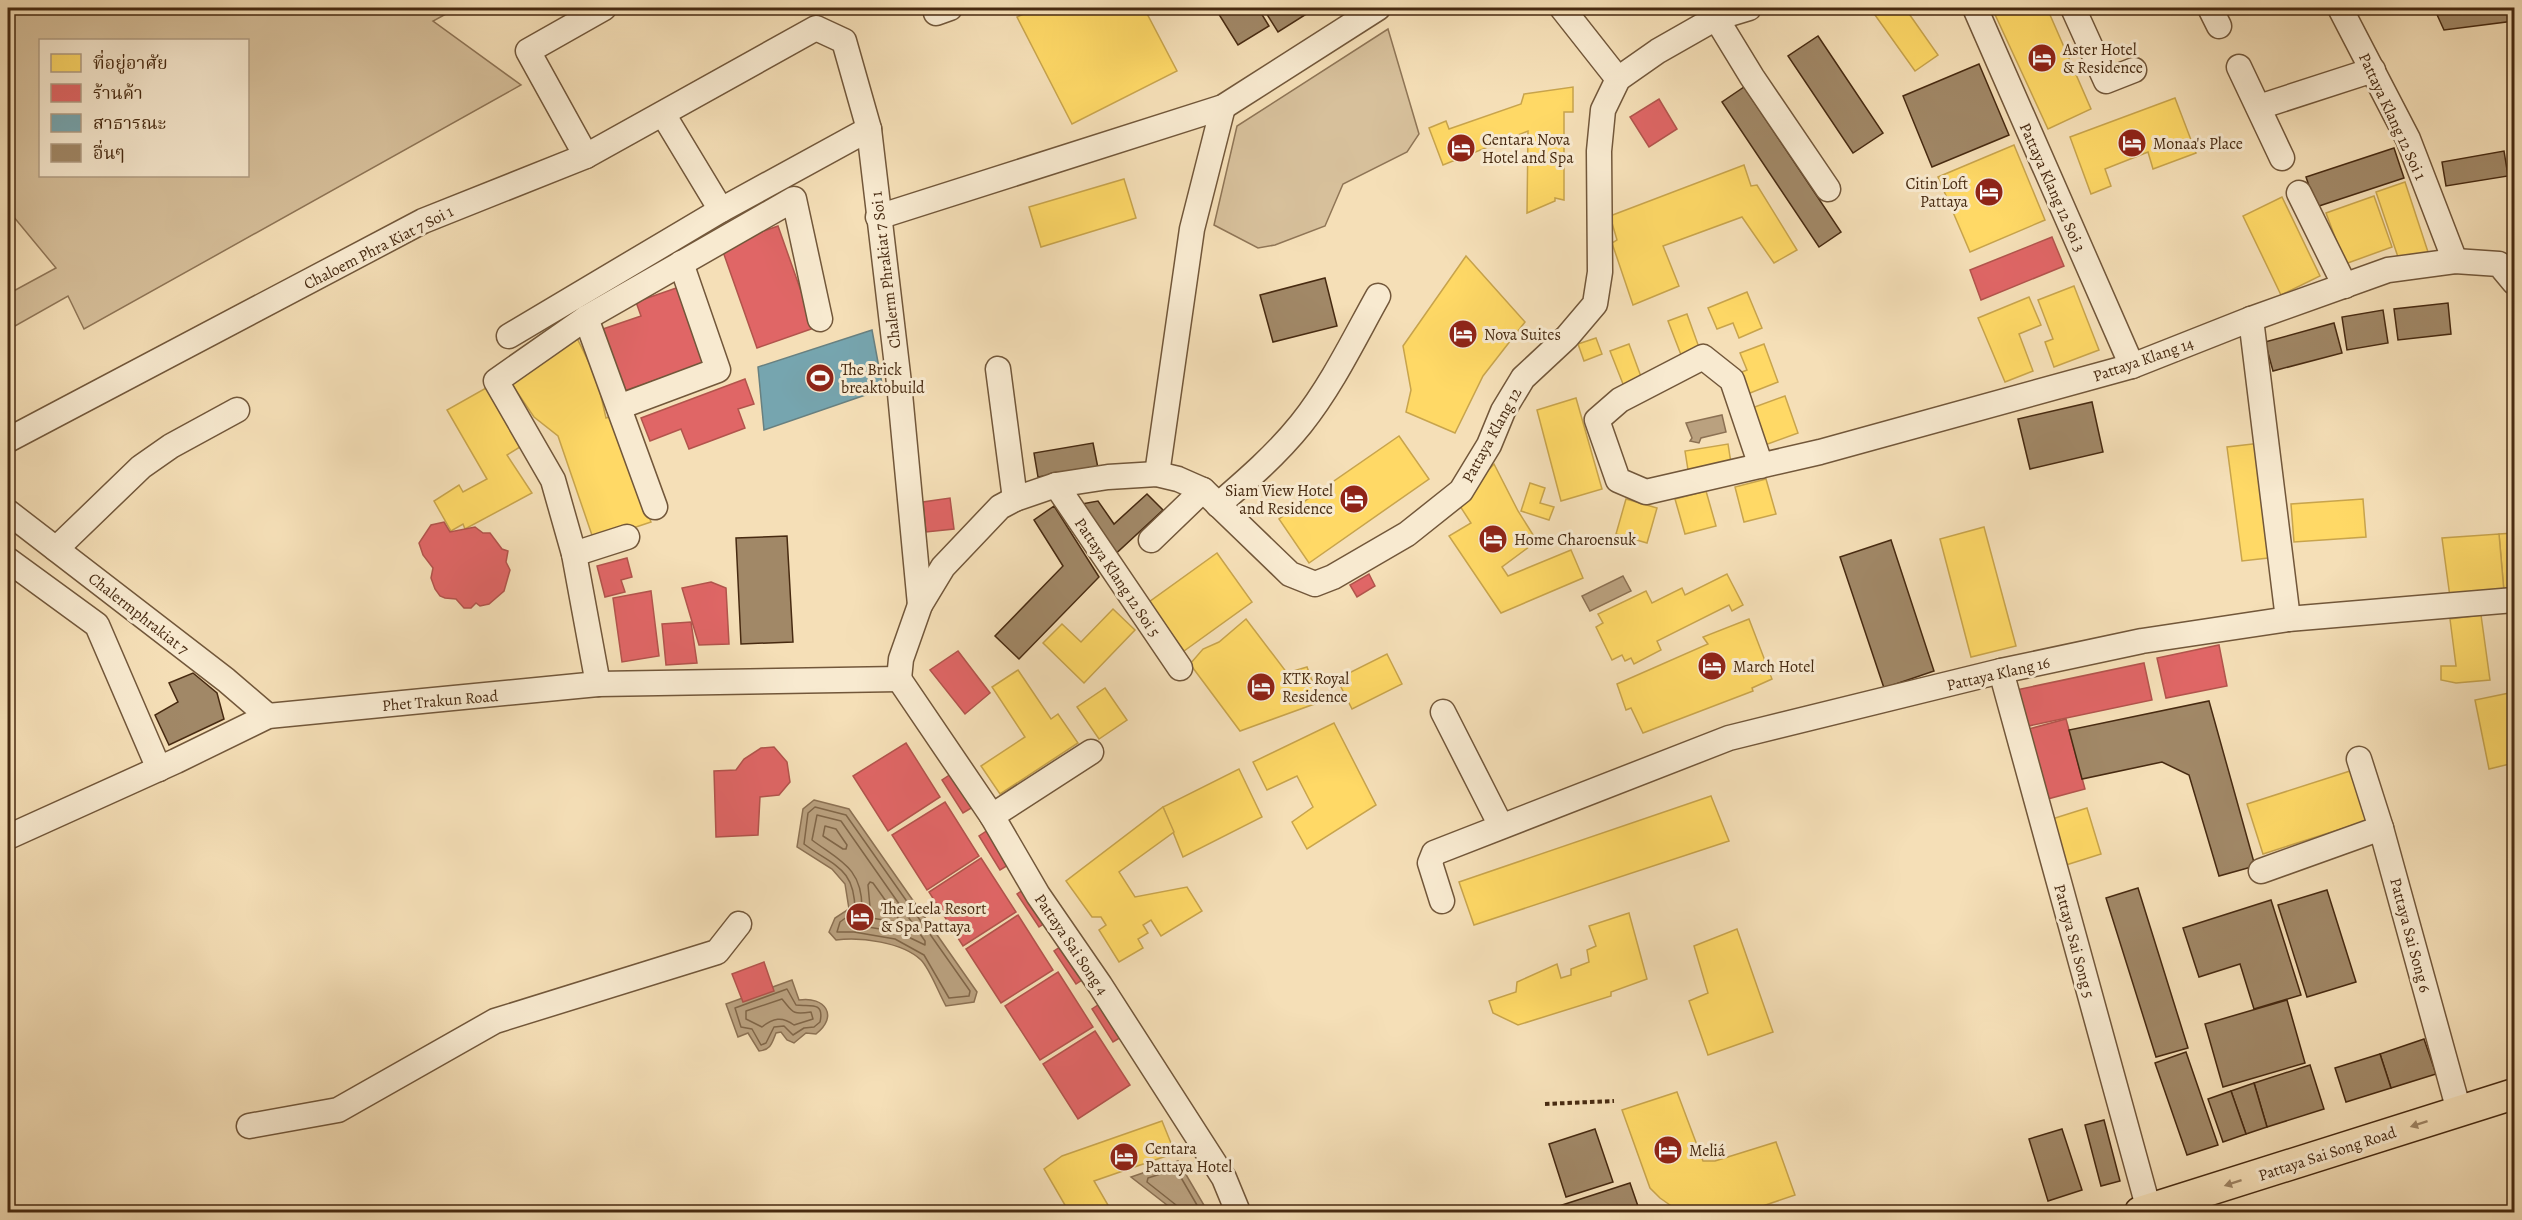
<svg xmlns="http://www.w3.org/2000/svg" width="2522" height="1220" viewBox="0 0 2522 1220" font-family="Alegreya,'Noto Serif Thai',serif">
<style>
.green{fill:#d7c09b;stroke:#8f7556;stroke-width:1.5;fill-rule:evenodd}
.water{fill:#baa17f;stroke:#8c7153;stroke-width:1.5}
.homes{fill:#ffd966;stroke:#c8a44c;stroke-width:1.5}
.shops{fill:#e06666;stroke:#b2544c;stroke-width:1.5}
.public{fill:#76a5af;stroke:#688080;stroke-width:1.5}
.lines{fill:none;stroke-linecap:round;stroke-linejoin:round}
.shore{stroke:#806648;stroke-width:1.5}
.building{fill:#a18867;stroke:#472a11;stroke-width:1.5}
.minor-casing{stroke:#72573a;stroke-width:27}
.major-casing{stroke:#472a11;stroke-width:33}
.path{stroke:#472a11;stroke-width:4;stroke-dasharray:4.5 3;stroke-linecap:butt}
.minor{stroke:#f8ead0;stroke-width:24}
.major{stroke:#f5dfb7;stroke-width:30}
.oneway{fill:#9e8464}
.labels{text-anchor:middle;stroke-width:6;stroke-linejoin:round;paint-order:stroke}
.poi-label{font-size:16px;fill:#472a11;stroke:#f8ead0;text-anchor:start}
.street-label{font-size:16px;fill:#472a11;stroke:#f8ead0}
</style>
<rect width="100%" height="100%" fill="#f5dfb7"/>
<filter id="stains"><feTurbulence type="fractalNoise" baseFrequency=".00333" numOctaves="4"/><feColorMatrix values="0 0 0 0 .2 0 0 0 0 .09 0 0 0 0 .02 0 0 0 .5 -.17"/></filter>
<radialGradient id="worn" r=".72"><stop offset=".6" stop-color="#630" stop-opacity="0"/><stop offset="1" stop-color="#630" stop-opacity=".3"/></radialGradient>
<g class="green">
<path d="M8,8H457L433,21L521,85L84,329L68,296L8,330V294L56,268L8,210ZM40,40H248V176H40Z"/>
<polygon points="1388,29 1419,134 1407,152 1343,184 1325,226 1275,245 1258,248 1214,225 1237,126"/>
</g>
<g class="water">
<polygon points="1722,415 1726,432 1701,438 1699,443 1690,441 1692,438 1686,423"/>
<polygon points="1623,576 1631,591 1590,611 1582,596"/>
<path d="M814,800L849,809L977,992L974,1002L946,1006C939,994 930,969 921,960C902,942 861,937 836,940L829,932L835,918L849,909L845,884L832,869L797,847L803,809Z"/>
<path d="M792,980L799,1000C825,996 839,1016 816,1034L806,1033L794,1043L787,1040L781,1032L776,1033C772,1043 771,1050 759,1051L748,1033L738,1037L726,1004Z"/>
<polygon points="1178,1161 1208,1212 1176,1212 1131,1177"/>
</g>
<g class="homes">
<polygon points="1036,8 1144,8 1177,71 1072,124 1017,17"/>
<polygon points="1870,8 1905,8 1938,55 1915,71"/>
<polygon points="1992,8 2047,8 2091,109 2048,129"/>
<polygon points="1573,87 1573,112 1564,112 1564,200 1555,198 1555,201 1527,213 1528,131 1443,165 1429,128 1446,121 1449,129 1521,104 1524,94"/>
<polygon points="2175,98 2196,153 2153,169 2148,152 2105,169 2111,186 2091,194 2070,137"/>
<polygon points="2014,145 2045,220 1970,252 1938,177"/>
<polygon points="1744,165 1751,186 1757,185 1797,250 1774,263 1742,217 1663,246 1679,286 1633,305 1612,243 1617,240 1610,216"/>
<polygon points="1124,179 1136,218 1041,247 1029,207"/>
<polygon points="2405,182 2429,255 2398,257 2376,192"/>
<polygon points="2374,196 2392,247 2345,264 2326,213"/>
<polygon points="2282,197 2320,276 2281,295 2243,216"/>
<polygon points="1466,256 1525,322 1483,376 1455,433 1406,412 1411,390 1403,346"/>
<polygon points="2074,286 2099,350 2054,367 2045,342 2053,339 2038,300"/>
<polygon points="1747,292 1762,328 1739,338 1733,323 1717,329 1708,308"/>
<polygon points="2029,297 2041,325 2019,334 2033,371 2005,382 1978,318"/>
<polygon points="1687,314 1701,353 1683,360 1668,321"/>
<polygon points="575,334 597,379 606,418 615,415 651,522 594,541 558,436 534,417 507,377"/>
<polygon points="1596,338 1602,354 1584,361 1578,344"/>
<polygon points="1629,344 1643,382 1625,389 1610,351"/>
<polygon points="1764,344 1778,382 1745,395 1737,374 1747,370 1740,353"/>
<polygon points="486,388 520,447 507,455 532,493 465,529 463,524 451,531 434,501 459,485 463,492 487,479 447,410"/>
<polygon points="1785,396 1798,433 1765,445 1752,408"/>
<polygon points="1576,398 1602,489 1561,501 1537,410"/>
<polygon points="1399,436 1429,479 1309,563 1279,519"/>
<polygon points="2261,443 2277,557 2242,561 2227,447"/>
<polygon points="1728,444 1731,463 1688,470 1685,451"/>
<polygon points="1494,464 1518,511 1537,541 1502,567 1508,576 1571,550 1583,578 1501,613 1449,536 1471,523 1458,503"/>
<polygon points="1766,479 1776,514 1744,522 1735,487"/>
<polygon points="1530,483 1545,488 1540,503 1554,507 1549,520 1521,511"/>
<polygon points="1706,491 1716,526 1685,534 1675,499"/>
<polygon points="1626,499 1657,508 1647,543 1616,534"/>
<polygon points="2363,499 2366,537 2294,542 2291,504"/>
<polygon points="1984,527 2016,646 1971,657 1940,539"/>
<polygon points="2514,533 2514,591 2504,592 2499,534"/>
<polygon points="2499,534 2504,592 2450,597 2442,538"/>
<polygon points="1217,553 1252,602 1184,651 1149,602"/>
<polygon points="1727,574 1743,605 1732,611 1729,605 1657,641 1661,650 1634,664 1631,658 1625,661 1622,655 1612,660 1596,627 1603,623 1598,614 1646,591 1652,603 1682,588 1685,595"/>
<polygon points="1113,609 1135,630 1084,683 1043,643 1062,624 1081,642"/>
<polygon points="2481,615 2490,680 2456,683 2441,680 2441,666 2456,666 2450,619"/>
<polygon points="1246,619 1287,673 1307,667 1320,702 1240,731 1190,664 1203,649 1219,642"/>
<polygon points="1749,619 1772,679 1752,688 1753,691 1643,733 1631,708 1626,710 1617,684 1708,644 1703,637"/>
<polygon points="1387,654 1402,684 1352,709 1337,679"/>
<polygon points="1018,670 1051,719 1058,714 1078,743 1000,794 981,766 1025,737 992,687"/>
<polygon points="1105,688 1127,720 1099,739 1077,707"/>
<polygon points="2514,692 2514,763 2489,769 2475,700"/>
<polygon points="1334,723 1376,805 1307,849 1292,822 1313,807 1297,776 1267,790 1253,762"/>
<polygon points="1239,769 1262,817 1183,857 1163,807"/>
<polygon points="2350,771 2366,821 2263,854 2247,804"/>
<polygon points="1711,796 1729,841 1474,925 1459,882"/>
<polygon points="1163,807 1174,832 1119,872 1135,897 1187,887 1202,911 1161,936 1151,920 1143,925 1148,933 1138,939 1143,948 1119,962 1099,930 1106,925 1101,917 1092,917 1066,881"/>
<polygon points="2087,808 2101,854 2066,865 2052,819"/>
<polygon points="1629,913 1647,979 1611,992 1611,996 1518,1025 1493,1013 1489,1001 1516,992 1517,982 1557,964 1561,978 1571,975 1571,969 1589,962 1587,950 1596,946 1589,926"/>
<polygon points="1737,929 1773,1032 1708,1055 1689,1001 1708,993 1694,946"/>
<polygon points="1677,1092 1703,1161 1715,1161 1776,1142 1795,1195 1745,1212 1680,1212 1660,1198 1650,1188 1622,1110"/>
<polygon points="1162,1121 1175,1153 1094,1181 1112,1212 1069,1212 1044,1169 1062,1156"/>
</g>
<g class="shops">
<polygon points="1659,99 1677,129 1649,147 1630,117"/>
<polygon points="778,226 814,328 757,348 721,246"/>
<polygon points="2052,237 2064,266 1981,300 1970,270"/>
<polygon points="682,286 708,362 621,392 600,330 641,316 636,302"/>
<polygon points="745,379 754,404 738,409 745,428 689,449 681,429 650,441 641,418"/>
<polygon points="950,498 954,529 926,532 923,502"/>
<polygon points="444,522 450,532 475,527 483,533 490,533 502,549 508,551 506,562 510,570 504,591 489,604 480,606 476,603 471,608 464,608 456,599 445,598 440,596 435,589 431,578 433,568 423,555 419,543 431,525"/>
<polygon points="627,558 632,577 621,580 625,592 605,597 597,566"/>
<polygon points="1369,574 1375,586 1357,597 1350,585"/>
<polygon points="711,582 726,588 729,644 699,645 682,588"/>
<polygon points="651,591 659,656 622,662 613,598"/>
<polygon points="691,622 697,663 666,665 662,624"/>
<polygon points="2219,645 2227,686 2166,698 2157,658"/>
<polygon points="958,651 990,693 965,714 930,670"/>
<polygon points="2144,663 2152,700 2024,727 2016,690"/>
<polygon points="2066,719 2085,789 2044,800 2025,730"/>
<polygon points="906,743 940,797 888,831 853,776"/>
<polygon points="774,747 787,762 790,782 779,795 760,797 758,835 716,837 714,771 736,770 744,759 761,748"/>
<polygon points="951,774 973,807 963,813 942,780"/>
<polygon points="945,802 979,856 927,890 892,835"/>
<polygon points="988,830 1010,864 1000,870 979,836"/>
<polygon points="981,858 1016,912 963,946 929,892"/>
<polygon points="1026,888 1048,921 1039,927 1017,894"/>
<polygon points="1018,915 1053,970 1001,1003 966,949"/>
<polygon points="1063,945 1085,978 1076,984 1054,951"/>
<polygon points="764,962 774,991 743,1002 732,974"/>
<polygon points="1058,972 1093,1027 1040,1060 1005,1006"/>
<polygon points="1101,1003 1123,1036 1113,1042 1092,1009"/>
<polygon points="1095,1031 1130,1085 1078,1119 1043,1064"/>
</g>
<polygon class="public" points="872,330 883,389 764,430 758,367"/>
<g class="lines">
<g class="shore">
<path d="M815,807L846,815L970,991L969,996L949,998L924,955L895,939L854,932H837L840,922L855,911C855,867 833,866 804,844L808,813Z"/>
<path d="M817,815L841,821L925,941V945L898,932L856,925C857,919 862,915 862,908C862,868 840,861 812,840Z"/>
<polygon points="825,826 836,829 847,845 846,849 843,849 823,836"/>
<polygon points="870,882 873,883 898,918 897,922 871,918 868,885"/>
<path d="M787,989L796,1005C808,1007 825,1000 820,1022L814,1027L804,1028L793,1035L784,1026L774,1027L766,1043L761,1045L752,1029L741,1027L735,1008Z"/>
<path d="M782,999C793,1012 791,1015 811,1012L813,1019L794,1025C782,1016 773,1018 762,1027L746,1019V1011Z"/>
<polyline points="1179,1212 1176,1205 1147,1182 1148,1178 1176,1169 1201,1212"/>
</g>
</g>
<g class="building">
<polygon points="1215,8 1258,8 1269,26 1238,45"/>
<polygon points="1263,8 1316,8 1278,32"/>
<polygon points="2434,8 2514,8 2514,21 2444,30"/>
<polygon points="1818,36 1883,133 1853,153 1788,56"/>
<polygon points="1979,64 2009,135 1932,167 1903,96"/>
<polygon points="1744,87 1841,232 1819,247 1722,102"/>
<polygon points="2394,148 2404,178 2316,207 2306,177"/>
<polygon points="2504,151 2508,176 2446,186 2442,162"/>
<polygon points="1325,278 1337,326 1273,342 1260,295"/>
<polygon points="2448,303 2451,334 2398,340 2394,309"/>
<polygon points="2383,310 2388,343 2347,350 2342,317"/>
<polygon points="2334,323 2342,353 2273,371 2265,342"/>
<polygon points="2514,388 2514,434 2512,434 2508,389"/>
<polygon points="2092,402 2103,452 2030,469 2018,419"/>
<polygon points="1093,443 1098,468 1038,477 1034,453"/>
<polygon points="1147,494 1163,510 1110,559 1076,505 1098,501 1114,524"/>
<polygon points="1054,506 1099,577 1019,659 995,636 1063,566 1034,520"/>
<polygon points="787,536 793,642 741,644 736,538"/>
<polygon points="1891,540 1934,671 1884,688 1840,557"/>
<polygon points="193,673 217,693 224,719 169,745 155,715 178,702 169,683"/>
<polygon points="2209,701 2255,866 2219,876 2189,775 2162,762 2082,779 2069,730"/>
<polygon points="2138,888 2188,1048 2156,1057 2106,898"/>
<polygon points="2327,890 2356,982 2307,997 2278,905"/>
<polygon points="2271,900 2301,995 2254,1009 2240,964 2199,977 2183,928"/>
<polygon points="2287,1000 2305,1063 2223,1087 2205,1024"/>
<polygon points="2424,1039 2436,1074 2391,1088 2380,1054"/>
<polygon points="2186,1052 2218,1145 2187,1155 2155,1063"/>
<polygon points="2380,1054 2391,1088 2346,1102 2335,1068"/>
<polygon points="2310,1065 2324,1109 2267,1127 2254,1083"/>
<polygon points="2254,1083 2267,1127 2246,1134 2231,1091"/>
<polygon points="2231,1091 2246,1134 2223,1142 2208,1099"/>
<polygon points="2104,1120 2120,1181 2101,1186 2085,1125"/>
<polygon points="1595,1129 1613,1182 1566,1197 1549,1144"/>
<polygon points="2062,1129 2082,1190 2048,1201 2029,1139"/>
<polygon points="1630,1183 1640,1212 1558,1212 1556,1207"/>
</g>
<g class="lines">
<g class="minor-casing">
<g id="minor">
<polyline points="1562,8 1618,79"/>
<polyline points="1975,8 2132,366"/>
<polyline points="2073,8 2106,81 2134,70"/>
<polyline points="2210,8 2219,26"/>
<polyline points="2340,8 2408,139 2455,261"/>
<polyline points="936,13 950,8"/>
<polyline points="1716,18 1752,77 1828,189"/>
<polyline points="2239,67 2282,158"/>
<polyline points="2259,107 2373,70"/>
<polyline points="663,114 721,210"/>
<polyline points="586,156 528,51 604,8"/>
<polyline points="2299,193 2345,286"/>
<polyline points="878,217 1223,107 1378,8"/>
<polyline points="586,318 655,507"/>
<polyline points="2251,319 2288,619"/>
<polyline points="509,336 721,210 869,129"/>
<polyline points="998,369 1015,499"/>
<polyline points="619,407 718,370 681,263"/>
<polyline points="8,440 423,221 586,156 816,28 844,41 869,129 899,383 920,605"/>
<polyline points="1761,466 1732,380 1703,357 1620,400 1597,420 1618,480 1646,492 1820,452 2132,366 2251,319 2388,270 2455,261 2499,264 2514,282"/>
<polyline points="1157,474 1192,229 1223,107"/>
<polyline points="1056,485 1180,668"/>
<path d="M1218,505C1247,480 1277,454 1301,424C1332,385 1354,339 1378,296"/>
<polyline points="8,512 226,680 268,716"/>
<polyline points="1151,540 1203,490"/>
<polyline points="56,549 141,467 171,446 237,410"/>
<polyline points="574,554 627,537"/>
<polyline points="8,560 97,625 159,769"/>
<polyline points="2001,671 2149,1210"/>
<polyline points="899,679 901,659 920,605 943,567 1000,507 1015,499 1056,485 1108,477 1157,474 1178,479 1203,490 1290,574 1315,584 1333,577 1407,534 1461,491 1489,445 1503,411 1523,378 1567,337 1595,304 1600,272 1599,151 1603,110 1618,79 1658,51 1716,18 1749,8"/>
<polyline points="899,679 992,816 1038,895 1100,985 1224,1178 1238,1212"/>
<polyline points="598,684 574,554 553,480 496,381 586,318 794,199 820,319"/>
<polyline points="1443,712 1501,826"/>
<polyline points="2359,759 2381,828 2459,1111"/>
<polyline points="992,816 1091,752"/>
<polyline points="8,837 176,761 268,716 598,684 899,679"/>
<polyline points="2261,871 2381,828"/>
<polyline points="1442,901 1430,863 1434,853 1729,738 2001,671 2142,641 2288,619 2514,600"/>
<polyline points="249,1126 338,1110 495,1021 717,952 739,924"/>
</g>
</g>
<g class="major-casing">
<polyline id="major" points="2140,1212 2514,1094"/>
</g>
<polyline class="path" points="1545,1104 1614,1101"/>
<use href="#minor" class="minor"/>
<use href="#major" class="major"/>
</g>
<defs><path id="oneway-solid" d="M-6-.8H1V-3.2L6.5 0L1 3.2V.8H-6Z" transform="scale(1.5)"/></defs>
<g class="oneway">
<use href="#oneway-solid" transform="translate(2419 1124) rotate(162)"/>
<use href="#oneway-solid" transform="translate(2233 1183) rotate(162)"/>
</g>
<defs>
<g id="hotel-disc" transform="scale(1.5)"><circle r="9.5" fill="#8f2418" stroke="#f8ead0"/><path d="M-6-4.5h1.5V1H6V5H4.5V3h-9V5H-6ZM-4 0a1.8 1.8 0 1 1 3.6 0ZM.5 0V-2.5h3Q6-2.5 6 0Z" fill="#fff"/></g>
<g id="stadium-disc" transform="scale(1.5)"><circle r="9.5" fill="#8f2418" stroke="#f8ead0"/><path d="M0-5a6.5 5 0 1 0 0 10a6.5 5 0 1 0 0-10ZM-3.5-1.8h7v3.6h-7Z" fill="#fff"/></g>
</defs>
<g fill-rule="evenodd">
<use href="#hotel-disc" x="2042" y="58"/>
<use href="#hotel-disc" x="2132" y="143"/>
<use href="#hotel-disc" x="1461" y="148"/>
<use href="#hotel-disc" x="1989" y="192"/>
<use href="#hotel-disc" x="1463" y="334"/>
<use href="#stadium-disc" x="820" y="378"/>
<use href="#hotel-disc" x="1354" y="499"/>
<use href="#hotel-disc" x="1493" y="539"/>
<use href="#hotel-disc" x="1712" y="666"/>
<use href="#hotel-disc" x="1261" y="687"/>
<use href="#hotel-disc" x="860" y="917"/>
<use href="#hotel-disc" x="1668" y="1150"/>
<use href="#hotel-disc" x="1124" y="1157"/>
</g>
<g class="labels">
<g class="poi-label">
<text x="2063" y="55">Aster Hotel<tspan x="2063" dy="18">&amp; Residence</tspan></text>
<text x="1482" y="145">Centara Nova<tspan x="1482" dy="18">Hotel and Spa</tspan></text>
<text x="2153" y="149">Monaa's Place</text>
<text x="1968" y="189" text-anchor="end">Citin Loft<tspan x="1968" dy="18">Pattaya</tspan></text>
<text x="1484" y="340">Nova Suites</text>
<text x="841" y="375">The Brick<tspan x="841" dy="18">breaktobuild</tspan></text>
<text x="1333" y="496" text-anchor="end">Siam View Hotel<tspan x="1333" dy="18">and Residence</tspan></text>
<text x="1514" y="545">Home Charoensuk</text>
<text x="1733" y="672">March Hotel</text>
<text x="1282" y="684">KTK Royal<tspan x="1282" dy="18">Residence</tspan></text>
<text x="881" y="914">The Leela Resort<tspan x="881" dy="18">&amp; Spa Pattaya</tspan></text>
<text x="1145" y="1154">Centara<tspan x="1145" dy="18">Pattaya Hotel</tspan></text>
<text x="1689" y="1156">Meliá</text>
</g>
<g class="street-label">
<text transform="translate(2393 116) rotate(65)" y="6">Pattaya Klang 12 Soi 1</text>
<text transform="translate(2053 187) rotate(66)" y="6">Pattaya Klang 12 Soi 3</text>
<text transform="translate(378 247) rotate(-27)" y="6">Chaloem Phra Kiat 7 Soi 1</text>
<text transform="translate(885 270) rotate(-97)" y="6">Chalerm Phrakiat 7 Soi 1</text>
<text transform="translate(2143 359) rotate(-19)" y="6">Pattaya Klang 14</text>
<text transform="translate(1491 435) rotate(-61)" y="6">Pattaya Klang 12</text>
<text transform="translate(1118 577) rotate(56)" y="6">Pattaya Klang 12 Soi 5</text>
<text transform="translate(139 613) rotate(38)" y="6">Chalermphrakiat 7</text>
<text transform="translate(1998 673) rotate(-13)" y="6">Pattaya Klang 16</text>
<text transform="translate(440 700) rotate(-5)" y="6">Phet Trakun Road</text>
<text transform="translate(2411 935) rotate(75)" y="6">Pattaya Sai Song 6</text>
<text transform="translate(2075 941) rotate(75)" y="6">Pattaya Sai Song 5</text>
<text transform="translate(1072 944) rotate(56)" y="6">Pattaya Sai Song 4</text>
<text transform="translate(2327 1153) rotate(-18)" y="6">Pattaya Sai Song Road</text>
</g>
</g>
<rect width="2522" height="1220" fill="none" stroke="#f5dfb7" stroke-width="30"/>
<rect x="9" y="9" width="2504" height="1202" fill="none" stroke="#472a11" stroke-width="3"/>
<rect x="15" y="15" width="2492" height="1190" fill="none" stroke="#472a11" stroke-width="1.5"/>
<rect x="39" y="39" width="210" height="138" fill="#f8ead0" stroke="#b19d84" stroke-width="1.5"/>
<rect x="51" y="54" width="30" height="18" fill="#ffd966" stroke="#b19d84" stroke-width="1.5"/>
<text x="93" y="69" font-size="18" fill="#472a11">ที่อยู่อาศัย</text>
<rect x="51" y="84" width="30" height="18" fill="#e06666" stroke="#b19d84" stroke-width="1.5"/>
<text x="93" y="99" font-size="18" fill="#472a11">ร้านค้า</text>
<rect x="51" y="114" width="30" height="18" fill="#76a5af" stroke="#b19d84" stroke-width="1.5"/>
<text x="93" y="129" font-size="18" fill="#472a11">สาธารณะ</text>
<rect x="51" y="144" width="30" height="18" fill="#a18867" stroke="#b19d84" stroke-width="1.5"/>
<text x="93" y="159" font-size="18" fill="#472a11">อื่นๆ</text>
<rect width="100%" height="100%" filter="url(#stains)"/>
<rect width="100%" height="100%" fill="url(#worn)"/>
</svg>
